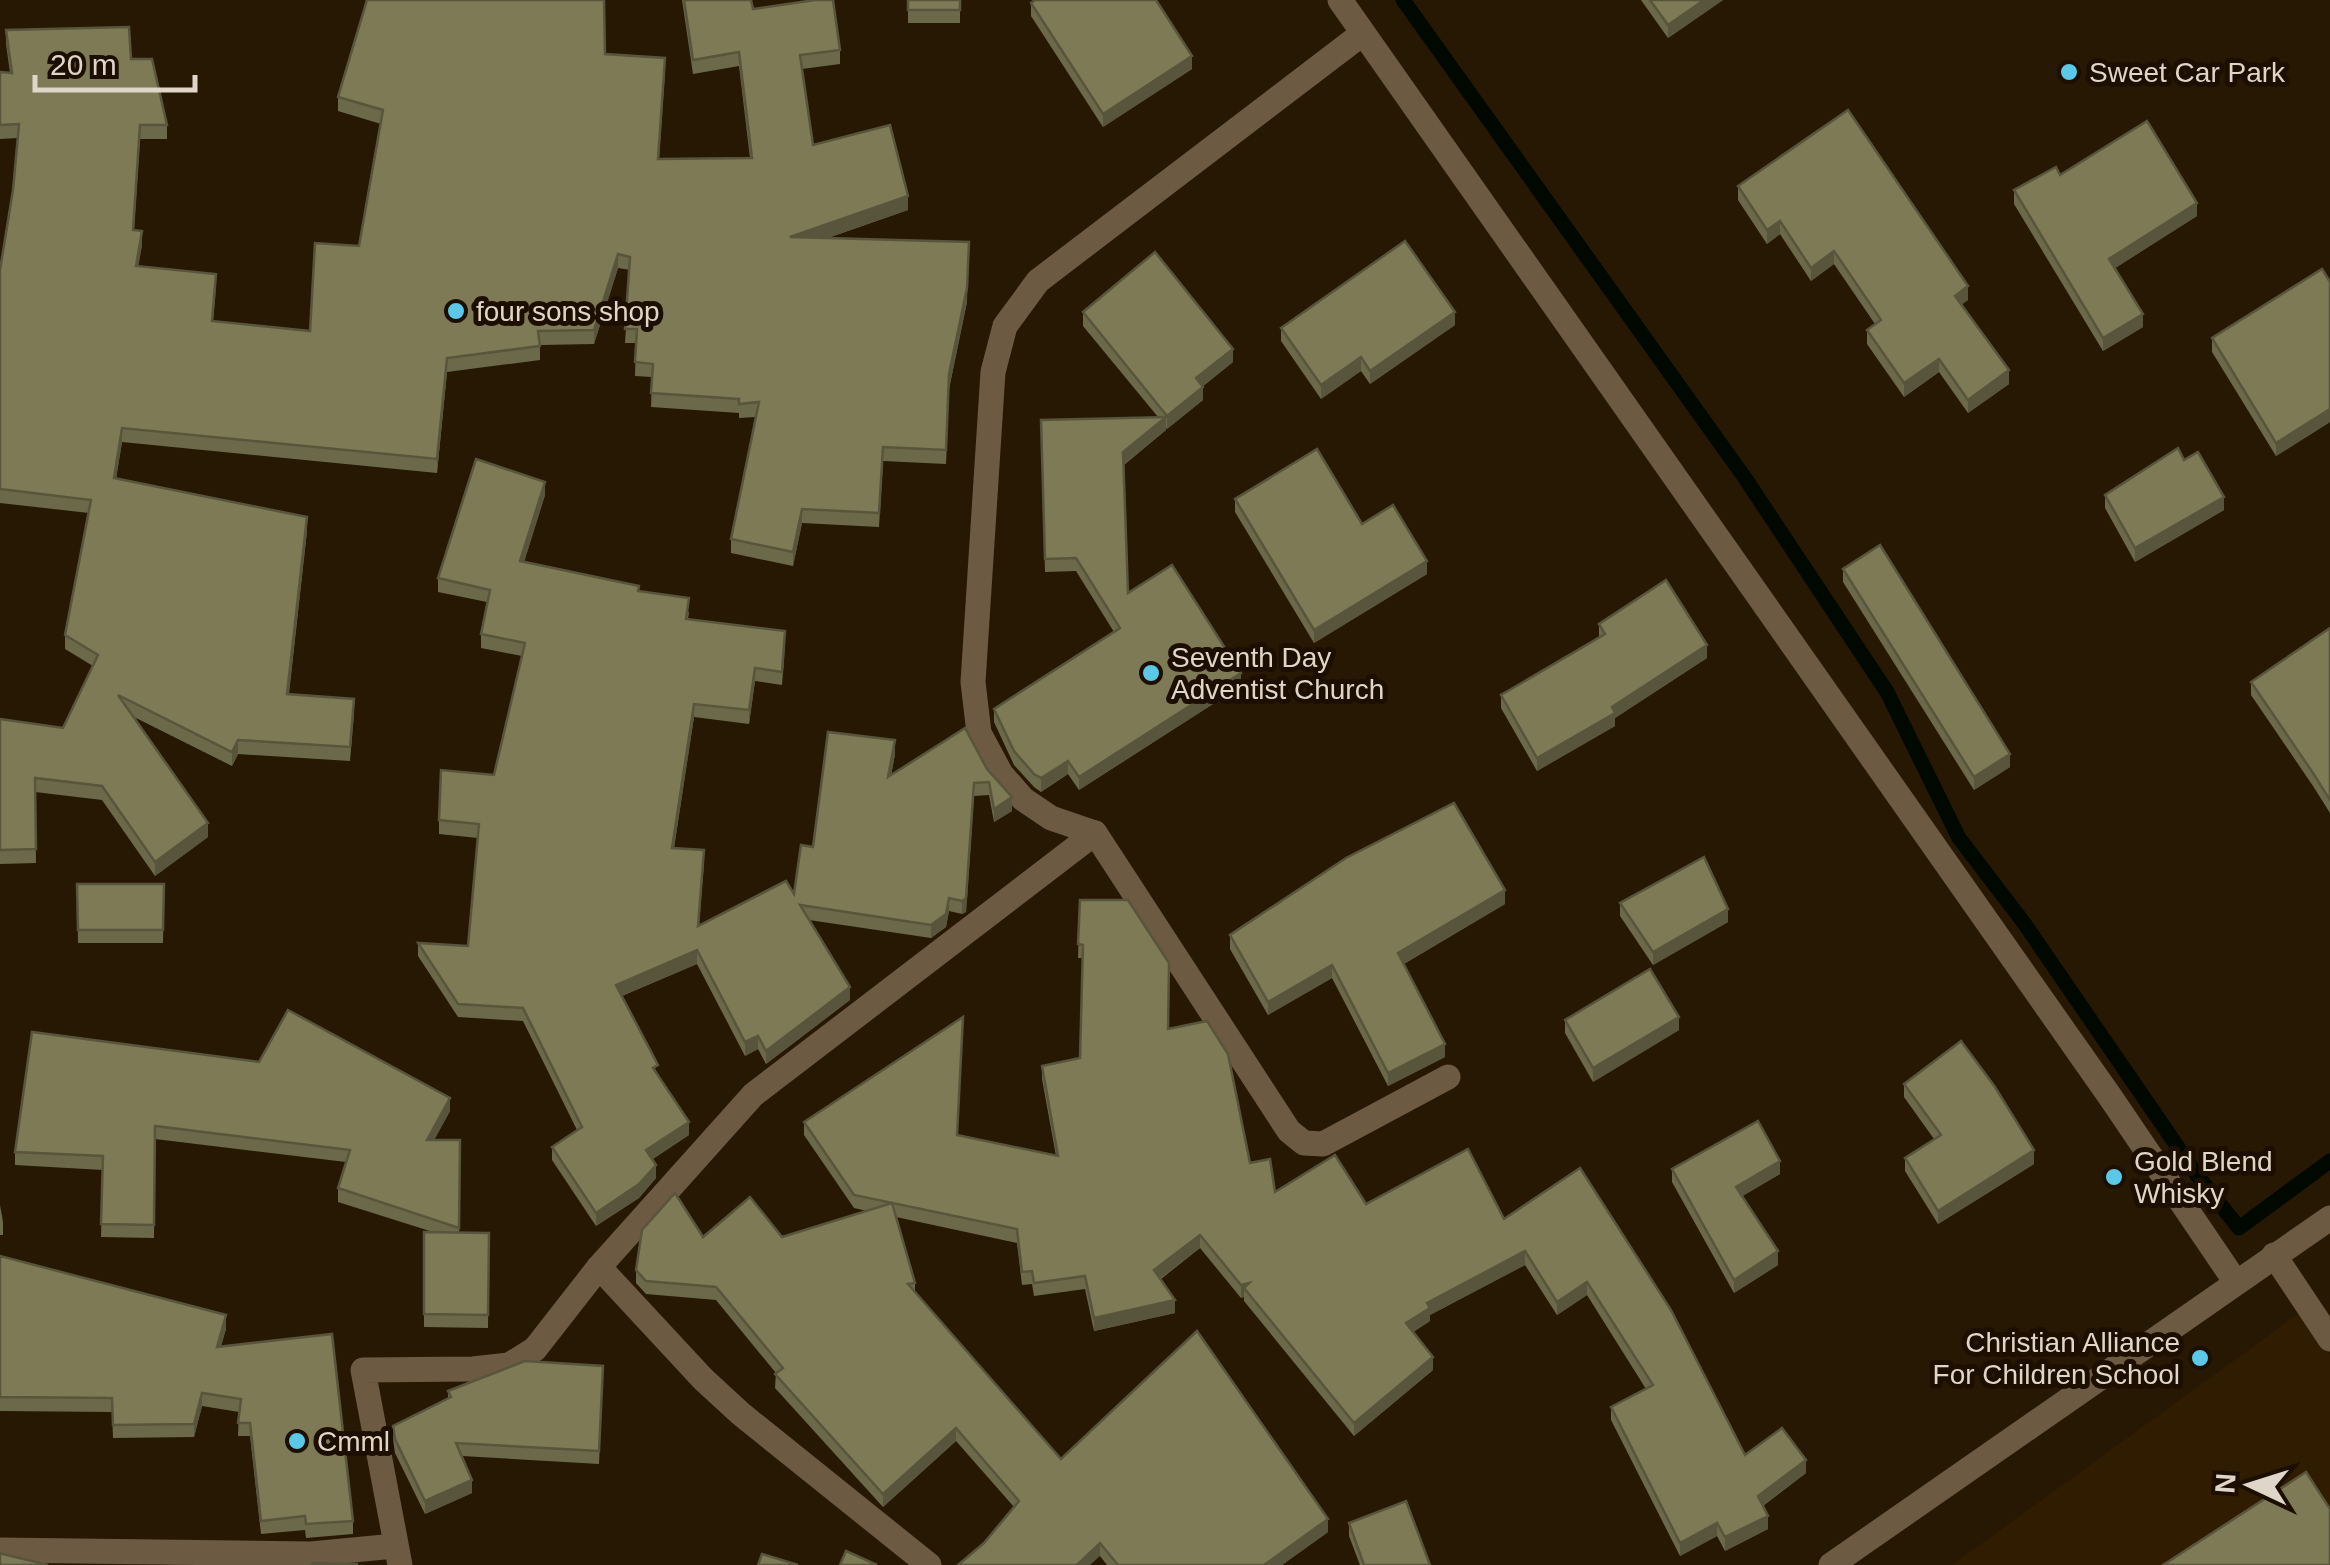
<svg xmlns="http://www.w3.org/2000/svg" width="2330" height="1565" viewBox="0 0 2330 1565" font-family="Arial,sans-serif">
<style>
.built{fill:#2f1c01}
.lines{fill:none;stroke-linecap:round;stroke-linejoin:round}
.stream{stroke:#010800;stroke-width:15}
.street{stroke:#6c5a43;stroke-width:25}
.wall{fill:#6c694a}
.shaded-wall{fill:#58553c}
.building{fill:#7e7a56;stroke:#58553c;stroke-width:2.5}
.poi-dot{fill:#5ac8e6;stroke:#1d0f00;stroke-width:4}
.labels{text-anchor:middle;stroke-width:10;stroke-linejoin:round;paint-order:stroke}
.poi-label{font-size:28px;fill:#dfd5c8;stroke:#1d0f00;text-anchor:start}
</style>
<rect width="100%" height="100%" fill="#271804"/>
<polygon class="built" points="2302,1311 2330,1354 2330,1565 1952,1565"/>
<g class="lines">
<polyline class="stream" points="1403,0 1745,478 1887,692 1959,838 2024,923 2197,1175 2239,1228 2330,1161"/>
<g class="street">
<polyline points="1340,0 2111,1098 2235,1281"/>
<polyline points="1362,34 1038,281 1005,326 993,372 973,682 979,733 1001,774 1023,799 1051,818 1095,833 1289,1131 1304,1143 1323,1144 1448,1077"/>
<polyline points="2274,1255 2330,1339"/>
<polyline points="599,1267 703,1379 741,1414 929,1565"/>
<polyline points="0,1550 311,1554 395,1546"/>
<polyline points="400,1565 363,1370 473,1369 509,1365 535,1349 599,1267 753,1095 1095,833"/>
<polyline points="1831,1565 2330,1218"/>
</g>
</g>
<g class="wall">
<polygon points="682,0 751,0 753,9 840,50 840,64 802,69 813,145 908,210 828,238 967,302 949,389 946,464 883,461 879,527 802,523 793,566 731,553 731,539 756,417 739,418 739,413 651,407 652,377 635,376 636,343 625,343 630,270 618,268 594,344 540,345 540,360 447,372 437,473 122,442 116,478 307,531 289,694 354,713 350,761 238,754 232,766 134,717 208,837 155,876 102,800 35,792 36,863 0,864 0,719 63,728 93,666 65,649 65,635 89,513 0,503 0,270 13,190 18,138 0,139 0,72 10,73 6,44 6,30 131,59 167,125 167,139 140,139 134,230 142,245 138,266 216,288 213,321 310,331 359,246 381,124 338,111 338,97 605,54 665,72 659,159 750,158 739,66 693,74"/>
<rect x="908" y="0" width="52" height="23"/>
<polygon points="1641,0 1723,0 1668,38"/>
<polygon points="1031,3 1192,69 1103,127 1031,16"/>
<polygon points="2060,175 2197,216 2115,268 2143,327 2103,351 2014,204 2014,190"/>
<polygon points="1738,186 1968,300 1962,304 2009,384 1968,413 1939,372 1904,397 1867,344 1867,330 1875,324 1834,264 1811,281 1780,234 1767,244 1738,200"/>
<polygon points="2330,282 2330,422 2276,456 2212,352 2212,338"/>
<polygon points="1083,312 1233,362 1203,386 1203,400 1167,429 1166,428 1166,430 1124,465 1128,593 1241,686 1079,790 1068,774 1041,792 1034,787 1014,765 994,722 994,709 1114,632 1076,571 1045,572 1041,420 1158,417 1083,326"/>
<polygon points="1455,325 1370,384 1361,371 1321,399 1281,341 1281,328"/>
<polygon points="2184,460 2224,510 2135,562 2105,508 2105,495"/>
<polygon points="545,495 524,562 638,591 689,612 688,619 785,645 782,685 755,681 749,724 694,717 674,848 704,863 699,926 794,894 813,847 895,754 891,776 987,769 1012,811 994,822 989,795 974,796 966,912 962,914 949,911 946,927 931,938 809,920 850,1000 766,1064 758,1049 745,1056 697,964 622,996 658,1075 689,1135 653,1159 656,1178 639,1198 596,1226 552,1160 552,1147 577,1130 523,1021 458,1017 418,956 418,943 468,946 478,838 439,834 439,820 494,775 522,656 481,648 481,634 487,602 438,592 438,578"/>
<polygon points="1235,499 1362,524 1427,574 1314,643 1235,512"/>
<polygon points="1843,569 2010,767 1974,790 1843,582"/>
<polygon points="1599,624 1707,658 1615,718 1615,726 1537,771 1501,708 1501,695 1599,638"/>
<polygon points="2330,628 2330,813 2313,786 2251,695 2251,682"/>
<polygon points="77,884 164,884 163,943 78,943"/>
<polygon points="1080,900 1168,1029 1250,1163 1275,1192 1366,1204 1504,1219 1580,1168 1745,1455 1806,1473 1763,1506 1768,1529 1725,1551 1717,1536 1680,1556 1611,1420 1611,1407 1646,1389 1587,1295 1557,1315 1525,1265 1430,1315 1430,1321 1413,1332 1433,1370 1354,1436 1244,1301 1244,1297 1241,1298 1200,1248 1161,1279 1175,1313 1094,1331 1085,1289 1034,1296 1032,1284 1022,1285 1017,1243 896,1217 915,1283 915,1292 1061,1459 1328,1532 1282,1565 1107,1565 1100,1556 984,1543 1014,1507 956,1441 883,1507 775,1388 776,1373 716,1300 646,1294 636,1283 636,1270 703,1237 782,1237 867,1211 854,1208 804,1135 804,1122 958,1135 1056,1156 1042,1079 1042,1066 1080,1058 1083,958 1078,958"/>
<polygon points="1620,903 1728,922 1653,965 1620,916"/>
<polygon points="1505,904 1404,964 1445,1057 1388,1086 1332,978 1268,1015 1230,949 1230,935"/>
<polygon points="1565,1020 1679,1030 1593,1082 1565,1033"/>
<polygon points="32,1032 450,1111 434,1140 460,1140 459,1233 489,1233 488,1328 424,1327 424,1232 433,1232 338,1202 338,1188 346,1162 155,1139 154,1238 101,1237 103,1170 15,1165 15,1152"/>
<polygon points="1904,1084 2034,1164 1938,1224 1905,1171 1905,1158 1934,1139 1904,1097"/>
<polygon points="1672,1169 1780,1174 1742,1196 1778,1265 1734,1293 1672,1182"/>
<polygon points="0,1205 3,1222 3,1235 0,1235"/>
<polygon points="0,1256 226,1329 221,1346 353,1521 353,1534 306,1538 305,1530 261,1534 250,1436 238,1436 239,1412 202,1406 194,1437 113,1438 112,1412 0,1411"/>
<polygon points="603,1379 599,1464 462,1456 472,1493 425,1514 395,1453 393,1439 393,1426 448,1399 448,1391"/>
<polygon points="1349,1523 1430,1565 1360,1565 1349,1536"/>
</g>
<g class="shaded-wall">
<polygon points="1704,0 1723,0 1668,38 1668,25"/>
<polygon points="1192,56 1192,69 1103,127 1103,114"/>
<polygon points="908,196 908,210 790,251 790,237"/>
<polygon points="2197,203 2197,216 2109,272 2109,259"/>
<polygon points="1780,221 1780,234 1767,244 1767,230"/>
<polygon points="142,231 142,245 136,280 136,266"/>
<polygon points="969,242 967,302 949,389 946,464 949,374"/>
<polygon points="1834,251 1834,264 1811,281 1811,268"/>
<polygon points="618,254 618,268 594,344 594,330"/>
<polygon points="1968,286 1968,300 1955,309 1955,296"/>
<polygon points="1455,312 1455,325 1370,384 1370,371"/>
<polygon points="2143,314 2143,327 2103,351 2103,338"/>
<polygon points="1233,349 1233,362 1196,392 1196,378"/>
<polygon points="1361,357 1361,371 1321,399 1321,385"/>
<polygon points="447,358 447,372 437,473 437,459"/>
<polygon points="1939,359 1939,372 1904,397 1904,383"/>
<polygon points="2009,370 2009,384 1968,413 1968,400"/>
<polygon points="1203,387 1203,400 1167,429 1167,416"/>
<polygon points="2330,409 2330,422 2276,456 2276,443"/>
<polygon points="1166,417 1166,430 1123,465 1123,452"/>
<polygon points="122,428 122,442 114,492 114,478"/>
<polygon points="545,482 545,495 520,575 520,561"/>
<polygon points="2224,497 2224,510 2135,562 2135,548"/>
<polygon points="802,509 802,523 793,566 793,552"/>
<polygon points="307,517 307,531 287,708 287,694"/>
<polygon points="1427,561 1427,574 1314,643 1314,630"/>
<polygon points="1707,645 1707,658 1615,718 1615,726 1537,771 1537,758"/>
<polygon points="755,668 755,681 749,724 749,710"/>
<polygon points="1241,673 1241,686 1079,790 1079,777"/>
<polygon points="694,704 694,717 672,861 672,848"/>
<polygon points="238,740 238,754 232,766 232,752"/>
<polygon points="895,740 895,754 888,791 888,777"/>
<polygon points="2010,754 2010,767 1974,790 1974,777"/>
<polygon points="1068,761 1068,774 1041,792 1041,778"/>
<polygon points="974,783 966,912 962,914 962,901"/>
<polygon points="1012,797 1012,811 994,822 994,809"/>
<polygon points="208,823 208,837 155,876 155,862"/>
<polygon points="1505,890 1505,904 1398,967 1398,953"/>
<polygon points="949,898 949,911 946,927 931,938 931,925"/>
<polygon points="1728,909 1728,922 1653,965 1653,952"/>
<polygon points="697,950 697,964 616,998 616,985"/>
<polygon points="1332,965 1332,978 1268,1015 1268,1002"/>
<polygon points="850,987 850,1000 766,1064 766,1051"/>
<polygon points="1679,1017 1679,1030 1593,1082 1593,1068"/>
<polygon points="758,1036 758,1049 745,1056 745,1042"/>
<polygon points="1445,1044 1445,1057 1388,1086 1388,1073"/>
<polygon points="450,1098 450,1111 427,1153 427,1140"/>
<polygon points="689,1122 689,1135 646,1163 646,1150"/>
<polygon points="2034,1150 2034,1164 1938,1224 1938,1211"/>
<polygon points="1780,1161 1780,1174 1736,1200 1736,1187"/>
<polygon points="656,1165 656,1178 639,1198 596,1226 596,1213"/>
<polygon points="1200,1235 1200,1248 1154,1283 1154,1270"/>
<polygon points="1525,1251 1525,1265 1430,1315 1430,1321 1406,1337 1406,1323 1427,1303"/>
<polygon points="1778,1251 1778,1265 1734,1293 1734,1280"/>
<polygon points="1587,1282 1587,1295 1557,1315 1557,1302"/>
<polygon points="1249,1283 1244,1288 1244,1297 1241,1298 1241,1285"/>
<polygon points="1175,1300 1175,1313 1094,1331 1094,1318"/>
<polygon points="226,1315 226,1329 217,1360 217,1347"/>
<polygon points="1433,1357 1433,1370 1354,1436 1354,1423"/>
<polygon points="202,1393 202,1406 194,1437 194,1424"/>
<polygon points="956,1428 956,1441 883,1507 883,1494"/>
<polygon points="1806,1460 1806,1473 1758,1509 1758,1496"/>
<polygon points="472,1480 472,1493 425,1514 425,1501"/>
<polygon points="1768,1516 1768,1529 1725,1551 1725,1537"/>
<polygon points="1328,1519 1328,1532 1282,1565 1264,1565"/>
<polygon points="1717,1523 1717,1536 1680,1556 1680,1543"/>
<polygon points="1100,1543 1100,1556 1090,1565 1077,1565"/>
</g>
<g class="building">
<polygon points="367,0 604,0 605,54 665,58 658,159 752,158 739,52 693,60 684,0 751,0 753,9 815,0 833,0 840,50 800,55 813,145 890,125 908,196 790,237 969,242 967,288 949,374 946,450 883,447 879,513 802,509 793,552 731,539 759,402 739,404 739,399 651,393 653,364 635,362 637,329 625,329 630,257 618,254 594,330 538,331 540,346 447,358 437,459 122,428 114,478 307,517 287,694 354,699 350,747 238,740 232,752 118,695 208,823 155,862 102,786 35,778 36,849 0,850 0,719 63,728 98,655 65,635 91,500 0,489 0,270 13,190 19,124 0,125 0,72 12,73 6,30 129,27 131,59 152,59 167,125 140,125 133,230 142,231 136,266 216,274 212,321 310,331 315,243 359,246 383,110 338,97"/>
<rect x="908" y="0" width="52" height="10"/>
<polygon points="1035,0 1156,0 1192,56 1103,114 1031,3"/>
<polygon points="1650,0 1704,0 1668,25"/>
<polygon points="1848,110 1968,286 1955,296 2009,370 1968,400 1939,359 1904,383 1867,330 1881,320 1834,251 1811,268 1780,221 1767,230 1738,186"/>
<polygon points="2147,121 2197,203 2109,259 2143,314 2103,338 2014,190 2056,167 2060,175"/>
<polygon points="1405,241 1455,312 1370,371 1361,357 1321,385 1281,328"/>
<polygon points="1155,252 1233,349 1196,378 1203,387 1167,416 1083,312"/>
<polygon points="2322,269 2330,282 2330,409 2276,443 2212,338"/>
<polygon points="1166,417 1123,452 1128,593 1172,565 1241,673 1079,777 1068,761 1041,778 1034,774 1014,751 994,709 1120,628 1076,558 1045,559 1041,420"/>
<polygon points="2178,448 2184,460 2198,452 2224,497 2135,548 2105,495"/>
<polygon points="1317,449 1362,524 1393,505 1427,561 1314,630 1235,499"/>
<polygon points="476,459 545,482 520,561 639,586 638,591 689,598 686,619 785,631 782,672 755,668 749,710 694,704 672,848 704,850 698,926 786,881 794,894 801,845 813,847 828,732 895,740 888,777 965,728 987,769 1012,797 994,809 989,782 974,783 966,898 962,901 949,898 946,914 931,925 800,905 850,987 766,1051 758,1036 745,1042 697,950 616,985 658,1065 653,1068 689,1122 646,1150 656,1165 639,1184 596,1213 552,1147 582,1127 523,1008 458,1004 418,943 468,946 479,824 439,820 441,770 494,775 525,643 481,634 490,590 438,578"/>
<polygon points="1880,545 2010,754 1974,777 1843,569"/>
<polygon points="1666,580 1707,645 1612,707 1615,713 1537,758 1501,695 1605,634 1599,624"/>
<polygon points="2330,628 2330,800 2313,773 2251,682"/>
<polygon points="1454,803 1505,890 1398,953 1445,1044 1388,1073 1332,965 1268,1002 1230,935 1346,858"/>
<polygon points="1704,857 1728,909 1653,952 1620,903"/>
<polygon points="77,884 164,884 163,930 78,930"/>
<polygon points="1080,900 1128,900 1169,963 1168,1029 1207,1021 1228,1054 1250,1163 1270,1159 1275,1192 1335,1155 1366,1204 1468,1149 1504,1219 1580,1168 1671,1310 1745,1455 1782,1428 1806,1460 1758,1496 1768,1516 1725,1537 1717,1523 1680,1543 1611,1407 1653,1385 1587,1282 1557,1302 1525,1251 1427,1303 1430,1308 1406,1323 1433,1357 1354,1423 1244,1288 1249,1283 1241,1285 1200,1235 1154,1270 1175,1300 1094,1318 1085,1276 1034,1283 1032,1271 1022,1272 1017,1229 854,1195 804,1122 963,1017 957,1135 1058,1156 1042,1066 1080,1058 1083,945 1078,944"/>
<polygon points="1650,969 1679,1017 1593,1068 1565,1020"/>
<polygon points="288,1010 450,1098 427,1140 460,1140 459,1228 338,1188 350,1150 155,1126 154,1225 101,1224 103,1156 15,1152 32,1032 259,1062"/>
<polygon points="1961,1041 1995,1087 2034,1150 1938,1211 1905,1158 1941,1135 1904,1084"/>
<polygon points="1758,1121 1780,1161 1736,1187 1778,1251 1734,1280 1672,1169"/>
<polygon points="675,1193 703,1237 750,1197 782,1237 892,1203 915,1283 908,1284 1061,1459 1197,1331 1328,1519 1264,1565 1118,1565 1100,1543 1077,1565 958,1565 984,1543 1019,1501 956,1428 883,1494 775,1374 783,1368 716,1287 646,1281 636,1270 642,1230"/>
<polygon points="424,1232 489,1233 488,1315 424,1314"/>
<polygon points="0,1256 226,1315 217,1347 332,1334 353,1521 306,1524 305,1516 261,1521 250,1423 238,1423 241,1399 202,1393 194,1424 113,1425 112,1398 0,1397"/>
<polygon points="525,1361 603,1366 599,1451 456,1443 472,1480 425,1501 395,1439 393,1426 451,1397 448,1391"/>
<polygon points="2306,1472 2330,1509 2330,1565 2163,1565"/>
<polygon points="1406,1501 1430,1565 1364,1565 1349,1523"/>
<polygon points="846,1551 877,1565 840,1565"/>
<polygon points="0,1553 3,1554 48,1565 0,1565"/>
<polygon points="762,1554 798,1565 758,1565"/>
<polygon points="312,1563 357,1564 357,1565 312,1565"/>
</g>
<g class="poi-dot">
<circle cx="2069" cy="72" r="10"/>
<circle cx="456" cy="311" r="10"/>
<circle cx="1151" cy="673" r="10"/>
<circle cx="2114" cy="1177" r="10"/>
<circle cx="2200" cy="1358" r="10"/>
<circle cx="297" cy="1441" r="10"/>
</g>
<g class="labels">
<g class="poi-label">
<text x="2089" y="82">Sweet Car Park</text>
<text x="476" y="321">four sons shop</text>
<text x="1171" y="667">Seventh Day<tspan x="1171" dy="32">Adventist Church</tspan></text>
<text x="2134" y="1171">Gold Blend<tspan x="2134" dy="32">Whisky</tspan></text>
<text x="2180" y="1352" text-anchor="end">Christian Alliance<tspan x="2180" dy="32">For Children School</tspan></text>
<text x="317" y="1451">Cmml</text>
</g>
</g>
<g transform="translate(2250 1485) rotate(274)" stroke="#1d0f00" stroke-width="8" paint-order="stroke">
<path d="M0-8L18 38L0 25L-18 38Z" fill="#dfd5c8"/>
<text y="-15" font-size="28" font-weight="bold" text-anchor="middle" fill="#dfd5c8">N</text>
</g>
<path d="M35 75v15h160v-15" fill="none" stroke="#dfd5c8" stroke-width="5"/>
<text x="50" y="75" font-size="30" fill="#dfd5c8" stroke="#1d0f00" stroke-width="8" paint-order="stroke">20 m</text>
</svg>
